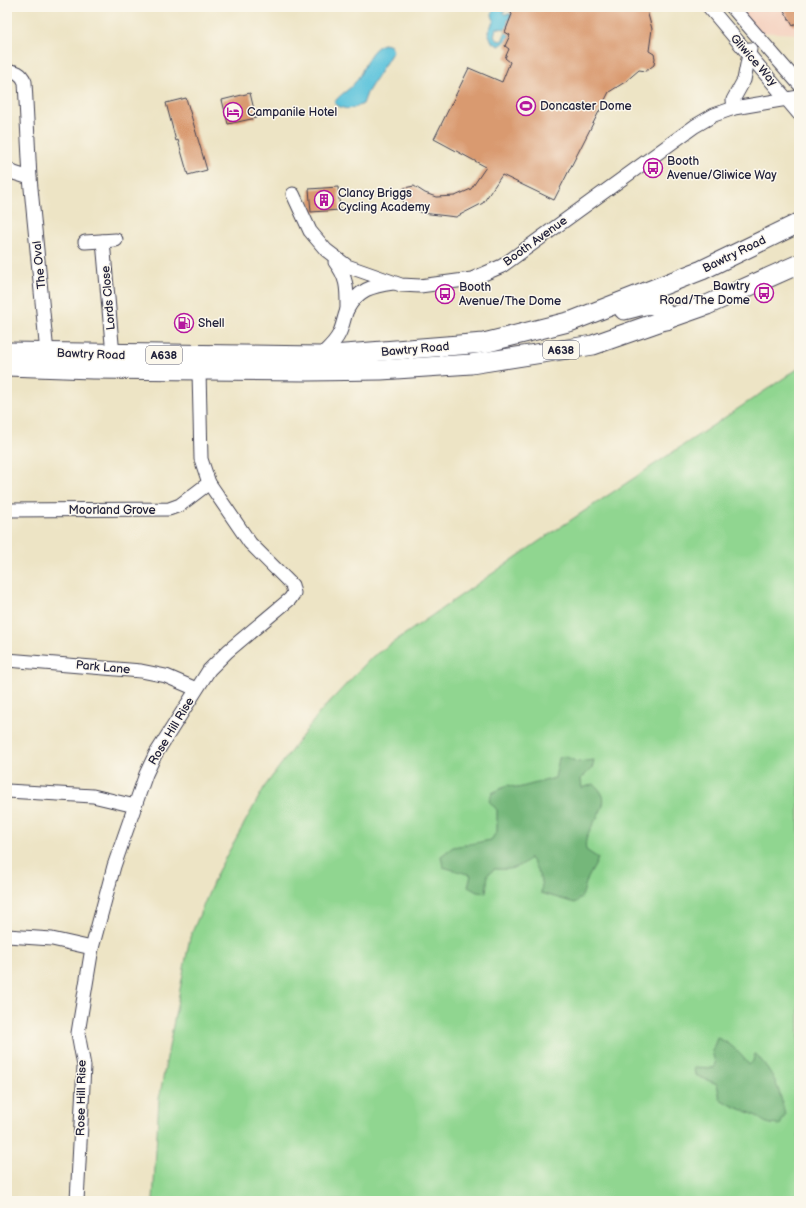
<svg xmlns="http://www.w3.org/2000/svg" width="806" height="1208" viewBox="0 0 806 1208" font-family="'Balsamiq Sans',sans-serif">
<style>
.built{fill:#f5d3c1}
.green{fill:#90d690;stroke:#597c66}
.forest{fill:#74b77a;stroke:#4b6c5a}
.water{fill:#5ec4dc;stroke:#40738c;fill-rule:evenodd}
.building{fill:#d99a6f}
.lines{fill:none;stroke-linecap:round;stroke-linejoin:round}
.minor-casing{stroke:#403f50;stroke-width:15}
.highway-casing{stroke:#403f50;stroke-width:21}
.minor{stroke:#fff;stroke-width:13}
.highway{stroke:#fff;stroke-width:19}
.labels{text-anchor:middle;stroke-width:3;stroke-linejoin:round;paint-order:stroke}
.shield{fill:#fbf7ec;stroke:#636270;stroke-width:1}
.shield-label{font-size:11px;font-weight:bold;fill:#22223b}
.street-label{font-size:12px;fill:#22223b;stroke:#fbf7ec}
.poi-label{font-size:12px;fill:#22223b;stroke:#fbf7ec;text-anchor:start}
</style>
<rect width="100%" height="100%" fill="#fbf7ec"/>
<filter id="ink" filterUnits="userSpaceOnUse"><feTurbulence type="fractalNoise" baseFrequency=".025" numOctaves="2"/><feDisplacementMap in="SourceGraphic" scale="8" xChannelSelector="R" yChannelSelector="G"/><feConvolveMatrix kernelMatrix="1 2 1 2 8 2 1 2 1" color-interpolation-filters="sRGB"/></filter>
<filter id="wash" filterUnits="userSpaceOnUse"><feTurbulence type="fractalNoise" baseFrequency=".012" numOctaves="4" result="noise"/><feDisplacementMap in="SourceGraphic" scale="16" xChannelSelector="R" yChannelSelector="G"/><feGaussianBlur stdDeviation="0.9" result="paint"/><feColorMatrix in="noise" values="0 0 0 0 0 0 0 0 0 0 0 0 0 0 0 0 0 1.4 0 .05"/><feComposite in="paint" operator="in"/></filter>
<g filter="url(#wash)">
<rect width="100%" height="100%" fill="#ede4c5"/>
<polygon class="built" points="732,7 799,7 799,34 753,32"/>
<polygon class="green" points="799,368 799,1201 153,1201 159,1099 190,937 218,871 265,786 320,712 372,657 538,542"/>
<g class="forest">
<path d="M565,756L577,762L594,760L592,768L581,779L582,788L594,784C597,787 600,790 602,794C611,809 581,830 586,850L598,858C596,866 591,871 588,878C582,890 587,894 575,903L541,893C544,881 536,867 530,858C519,869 511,870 495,869L488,874L486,893L477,892L468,887L471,875L443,867L441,856L453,847L491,840L497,831V810L489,801L492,793L508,785L518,788L555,778L559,758Z"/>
<path d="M717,1038C730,1042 741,1054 749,1065L753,1061L755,1053C775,1075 779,1087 785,1115L780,1125C759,1124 764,1118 748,1112C738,1108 729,1105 720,1099L717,1084L695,1075L694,1067L714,1068L715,1063L712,1051Z"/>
</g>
<g class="water">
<path d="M495,7L503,8L506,11L503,12L504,14H512L507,22L512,28C510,37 505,43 499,46L492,42L488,32L494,20C491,14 492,13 495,7ZM496,28L507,29L502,41L497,40L494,36Z"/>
<path d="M383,44L390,45L393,51L367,93L363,104C350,110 345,111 334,103C339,95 346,92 352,86C365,73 365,52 383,44Z"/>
</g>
<g id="blocks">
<g class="building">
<polygon points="505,7 646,7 652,29 649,51 654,54 655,58 654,65 646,71 639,70 625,82 609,92 554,200 502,175 483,203 456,217 422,213 407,205 401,199 404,188 414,186 425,193 436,197 455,196 471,189 486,167 434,139 469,68 502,82 510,62 505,58 509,49 505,46 510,35 505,32 512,14"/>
<polygon points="782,7 799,7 799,22 793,26"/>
<polygon points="250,93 256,118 228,124 222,100"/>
<polygon points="186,98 207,170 188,175 178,140 176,141 166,103"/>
<polygon points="338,187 340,210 311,212 309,189"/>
</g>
</g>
</g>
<g filter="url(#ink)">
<use href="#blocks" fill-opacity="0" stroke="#403f50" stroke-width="1"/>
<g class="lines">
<g class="minor-casing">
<g id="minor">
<polyline points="709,7 799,114"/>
<polyline points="732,7 799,84"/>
<path d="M7,71C16,71 21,73 25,82L30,178L47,353"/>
<polyline points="734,108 733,100 744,80 750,49"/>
<polyline points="7,168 14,173 30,178"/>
<polyline points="293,194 310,231 326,250 347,266 401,285 420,286 472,279 502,266 695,126 714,115 734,108 799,97"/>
<polyline points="103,241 113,355"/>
<polyline points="85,242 116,240"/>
<path d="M335,262C348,279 347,289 347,310"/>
<path d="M319,357C326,350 335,343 339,334C343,326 344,317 347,310C358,289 372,286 393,283"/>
<polyline points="7,510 169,509 180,505 209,483"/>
<polyline points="7,660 141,671 166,676 196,689"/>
<polyline points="7,791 93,796 135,806"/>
<polyline points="7,936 52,939 92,948"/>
<polyline points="77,1201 84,1066 78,1033 92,948 114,866 146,774 155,755 209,670 228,651 290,599 294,593 292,585 250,543 209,483 201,459 199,371"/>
</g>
</g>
<g class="highway-casing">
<g id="highway">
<path d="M624,310C643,306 660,296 667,320"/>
<polyline points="7,352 320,356 484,343 572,321 702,270 799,223"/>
<polyline points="7,366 92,369 308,371 381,370 471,364 593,345 707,305 799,264"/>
</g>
</g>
<use href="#minor" class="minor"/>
<use href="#highway" class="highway"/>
</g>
</g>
<defs>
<g id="stadium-ring" transform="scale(1)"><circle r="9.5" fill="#fbf7ec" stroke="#b5179e" stroke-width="1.5"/><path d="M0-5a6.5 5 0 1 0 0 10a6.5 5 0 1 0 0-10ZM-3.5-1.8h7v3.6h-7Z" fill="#b5179e"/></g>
<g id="hotel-ring" transform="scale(1)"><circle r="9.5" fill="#fbf7ec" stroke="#b5179e" stroke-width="1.5"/><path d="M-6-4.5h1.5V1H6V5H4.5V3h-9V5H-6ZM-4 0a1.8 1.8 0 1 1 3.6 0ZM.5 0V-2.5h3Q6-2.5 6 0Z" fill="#b5179e"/></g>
<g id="bus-ring" transform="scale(1)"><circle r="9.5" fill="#fbf7ec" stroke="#b5179e" stroke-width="1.5"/><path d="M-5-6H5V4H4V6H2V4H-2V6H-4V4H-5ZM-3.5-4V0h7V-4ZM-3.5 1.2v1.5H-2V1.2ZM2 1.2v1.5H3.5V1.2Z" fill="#b5179e"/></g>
<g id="building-ring" transform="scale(1)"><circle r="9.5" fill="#fbf7ec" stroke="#b5179e" stroke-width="1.5"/><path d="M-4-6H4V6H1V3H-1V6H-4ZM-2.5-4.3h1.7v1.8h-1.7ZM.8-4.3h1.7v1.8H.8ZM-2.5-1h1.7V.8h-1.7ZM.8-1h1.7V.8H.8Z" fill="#b5179e"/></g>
<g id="fuel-ring" transform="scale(1)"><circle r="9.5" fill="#fbf7ec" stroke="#b5179e" stroke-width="1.5"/><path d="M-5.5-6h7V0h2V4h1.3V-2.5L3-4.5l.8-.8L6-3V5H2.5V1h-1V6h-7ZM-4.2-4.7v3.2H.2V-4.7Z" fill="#b5179e"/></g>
</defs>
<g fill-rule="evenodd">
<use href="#stadium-ring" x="526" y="106"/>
<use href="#hotel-ring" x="233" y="112"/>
<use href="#bus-ring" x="653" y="168"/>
<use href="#building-ring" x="324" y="200"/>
<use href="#bus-ring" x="764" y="293"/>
<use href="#bus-ring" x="445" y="294"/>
<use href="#fuel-ring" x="184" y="323"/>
</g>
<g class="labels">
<g class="shield">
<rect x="543" y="341" width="36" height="18" rx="3"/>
<rect x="146" y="346" width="36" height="18" rx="3"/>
</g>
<g class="shield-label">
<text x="561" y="354">A638</text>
<text x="164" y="359">A638</text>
</g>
<g class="street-label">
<text transform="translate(754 60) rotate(49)" y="4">Gliwice Way</text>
<text transform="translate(535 241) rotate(-36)" y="4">Booth Avenue</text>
<text transform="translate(734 254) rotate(-26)" y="4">Bawtry Road</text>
<text transform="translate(39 265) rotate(-96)" y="4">The Oval</text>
<text transform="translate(108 298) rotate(-95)" y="4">Lords Close</text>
<text transform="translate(415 349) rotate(-5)" y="4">Bawtry Road</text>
<text transform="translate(91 354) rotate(2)" y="4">Bawtry Road</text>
<text x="112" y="514">Moorland Grove</text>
<text transform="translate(103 667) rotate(5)" y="4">Park Lane</text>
<text transform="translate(171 731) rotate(-59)" y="4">Rose Hill Rise</text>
<text transform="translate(81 1098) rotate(-89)" y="4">Rose Hill Rise</text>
</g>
<g class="poi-label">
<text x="540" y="110">Doncaster Dome</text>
<text x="247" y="116">Campanile Hotel</text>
<text x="667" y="165">Booth<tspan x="667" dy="14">Avenue/Gliwice Way</tspan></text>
<text x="338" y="197">Clancy Briggs<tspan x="338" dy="14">Cycling Academy</tspan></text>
<text x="750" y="290" text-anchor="end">Bawtry<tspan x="750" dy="14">Road/The Dome</tspan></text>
<text x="459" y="291">Booth<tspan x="459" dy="14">Avenue/The Dome</tspan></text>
<text x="198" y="327">Shell</text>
</g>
</g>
<rect width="806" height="1208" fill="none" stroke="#fbf7ec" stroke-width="24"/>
</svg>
